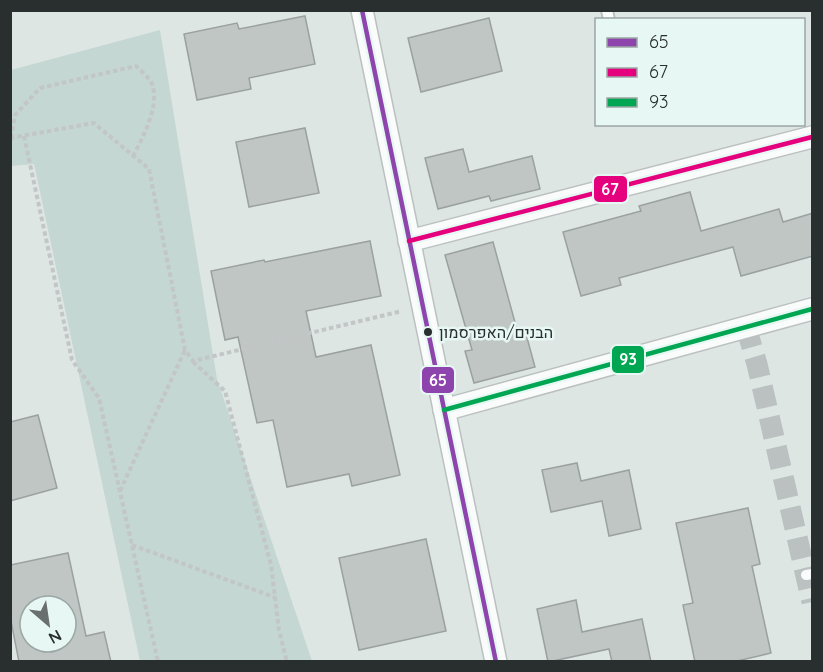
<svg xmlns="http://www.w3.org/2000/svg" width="823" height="672" viewBox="0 0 823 672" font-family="Quicksand,Heebo,sans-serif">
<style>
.green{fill:#c4d7d2}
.building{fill:#bfc6c4;stroke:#9ba1a0;stroke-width:1.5;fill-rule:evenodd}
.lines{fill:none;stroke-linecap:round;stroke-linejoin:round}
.minor-tunnel{stroke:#bac1c0;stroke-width:21;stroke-dasharray:21 10;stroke-linecap:butt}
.service-casing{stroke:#bbc1c0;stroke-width:14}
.minor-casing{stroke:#bbc1c0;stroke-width:24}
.path{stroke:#c3c6c6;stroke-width:4;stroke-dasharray:4.5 3;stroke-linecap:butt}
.service{stroke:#fafbfb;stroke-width:10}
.minor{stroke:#fafbfb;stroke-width:21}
.bus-1-casing{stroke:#e7f7f3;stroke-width:9}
.bus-2-casing{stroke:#e7f7f3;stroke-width:9}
.bus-3-casing{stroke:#e7f7f3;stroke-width:9}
.bus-1{stroke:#8e44ad;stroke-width:4.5}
.bus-2{stroke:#e5007d;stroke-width:4.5}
.bus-3{stroke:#00a651;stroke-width:4.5}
.bus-dot{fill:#292f2e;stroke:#e7f7f3;stroke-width:2}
.labels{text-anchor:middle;stroke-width:5;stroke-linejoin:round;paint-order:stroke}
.bus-label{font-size:16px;fill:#292f2e;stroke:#e7f7f3;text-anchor:start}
.line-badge{stroke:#e7f7f3;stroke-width:2}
.badge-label{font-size:16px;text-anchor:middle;font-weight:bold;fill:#fff}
</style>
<rect width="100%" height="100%" fill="#dee6e4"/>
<polygon class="green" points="160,30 217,379 312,661 140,661 34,164 11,166 11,70"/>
<g class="building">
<polygon points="305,16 315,64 249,78 251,89 197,100 184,34 237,23 239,29"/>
<polygon points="489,18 502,71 421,92 408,38"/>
<polygon points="305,128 319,193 249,207 236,142"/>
<polygon points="463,149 469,172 532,156 540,189 491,201 489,196 438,209 425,158"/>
<polygon points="690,192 701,231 779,209 783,222 813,213 813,256 741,276 733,247 619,278 621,285 581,296 563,232 641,211 639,206"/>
<polygon points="370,241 381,296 306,311 316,357 371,345 400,475 352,486 349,474 287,487 273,420 257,423 238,337 225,340 211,271 264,260 265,262"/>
<polygon points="493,242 519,337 526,334 535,367 474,383 465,351 472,350 445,255"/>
<polygon points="38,415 57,488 10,501 10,422"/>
<polygon points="577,463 581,481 629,470 641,529 609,536 602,501 551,512 542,470"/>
<polygon points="748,508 760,564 752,566 771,653 733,662 695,662 683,605 693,603 676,523"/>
<polygon points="426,539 446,631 359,650 339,558"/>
<path d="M68,553L86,636L104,632L111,662H19L10,616V565ZM30,606H66V642H30Z"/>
<polygon points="576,600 582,632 642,619 651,662 612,662 609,649 548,662 537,609"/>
</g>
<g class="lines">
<polyline class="minor-tunnel" points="746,327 757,364 812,602"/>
<g class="service-casing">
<g id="service">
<polyline points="607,10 609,20"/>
<polyline points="806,575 812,574"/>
</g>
</g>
<g class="minor-casing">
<g id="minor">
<polyline points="362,10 496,662"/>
<polyline points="409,241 812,137"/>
<polyline points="444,410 812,309"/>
</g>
</g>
<g class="path">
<polyline points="24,136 72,360 99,398 158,662"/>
<polyline points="10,138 94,123 149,169 185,350 193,361 402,311"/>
<path d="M11,138L15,115L40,88L136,66C141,71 149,77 152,84C160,106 143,137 133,156"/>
<polyline points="193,362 225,391 271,565 279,630 287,662"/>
<polyline points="120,491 185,350"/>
<polyline points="132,545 274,597"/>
</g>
<use href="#service" class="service"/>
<use href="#minor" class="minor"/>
<g class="bus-1-casing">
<polyline id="bus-1" points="362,10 496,662"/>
</g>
<g class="bus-2-casing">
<polyline id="bus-2" points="409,241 812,137"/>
</g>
<g class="bus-3-casing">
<polyline id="bus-3" points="444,410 812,309"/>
</g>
<use href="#bus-1" class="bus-1"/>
<use href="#bus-2" class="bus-2"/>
<use href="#bus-3" class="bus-3"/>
</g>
<circle class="bus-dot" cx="428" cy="332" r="5"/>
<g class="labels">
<g class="bus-label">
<text x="439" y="338">הבנים/האפרסמון</text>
</g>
</g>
<g class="line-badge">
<rect x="593" y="175" width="35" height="28" rx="6" fill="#e5007d"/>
<rect x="611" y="345" width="34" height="29" rx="6" fill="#00a651"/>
<rect x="421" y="366" width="34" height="28" rx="6" fill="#8e44ad"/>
</g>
<g class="badge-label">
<text x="610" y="195">67</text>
<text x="628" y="365">93</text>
<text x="438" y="386">65</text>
</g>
<rect width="823" height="672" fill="none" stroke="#292f2e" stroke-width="24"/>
<rect x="595" y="18" width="210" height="108" fill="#e7f7f3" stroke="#9ba7a4" stroke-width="1.5"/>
<rect x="607" y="38" width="30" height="9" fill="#8e44ad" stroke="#9ba7a4" stroke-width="1.5"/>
<text x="649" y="48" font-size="18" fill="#292f2e">65</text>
<rect x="607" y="68" width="30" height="9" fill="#e5007d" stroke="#9ba7a4" stroke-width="1.5"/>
<text x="649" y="78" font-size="18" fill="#292f2e">67</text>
<rect x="607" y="98" width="30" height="9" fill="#00a651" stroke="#9ba7a4" stroke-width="1.5"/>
<text x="649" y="108" font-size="18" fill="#292f2e">93</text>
<g transform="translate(48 624) rotate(151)"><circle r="28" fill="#e7f7f3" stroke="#9ba7a4" stroke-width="1.5"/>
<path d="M0-4.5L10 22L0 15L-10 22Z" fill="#686f6e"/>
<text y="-9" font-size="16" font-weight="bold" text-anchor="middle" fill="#292f2e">N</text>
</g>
</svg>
